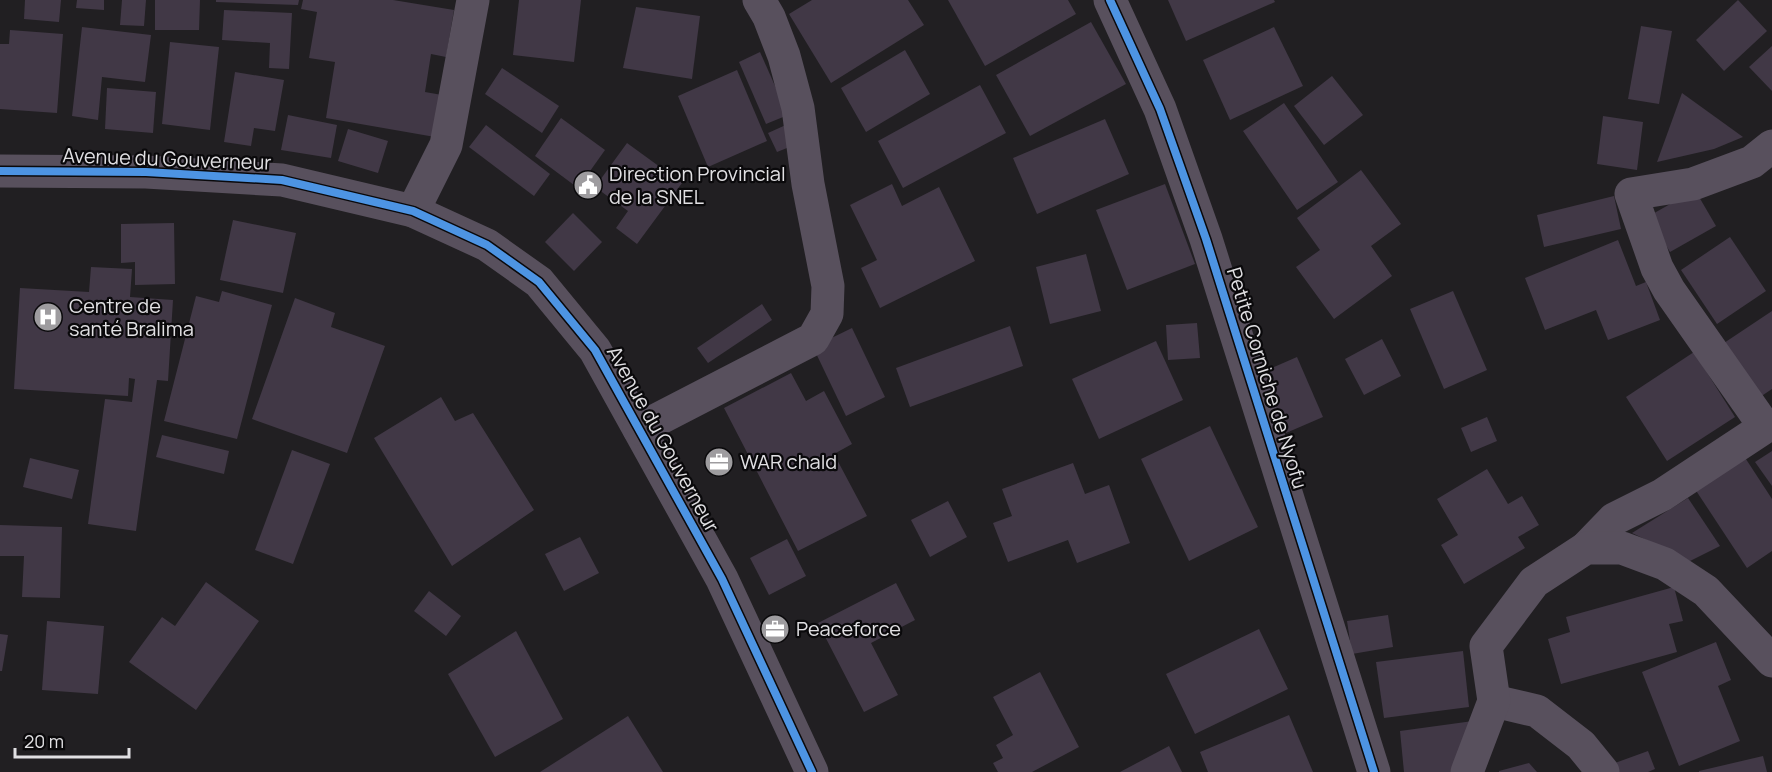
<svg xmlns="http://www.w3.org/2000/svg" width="1772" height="772" viewBox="0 0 1772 772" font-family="Manrope,sans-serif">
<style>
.building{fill:#413846}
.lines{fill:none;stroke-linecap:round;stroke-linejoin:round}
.minor{stroke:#58505d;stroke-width:33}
.cycleway-casing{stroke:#0a090b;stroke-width:11}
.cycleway{stroke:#4d94e3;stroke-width:8}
.labels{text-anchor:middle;stroke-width:4.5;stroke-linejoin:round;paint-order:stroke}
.street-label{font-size:20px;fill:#e1e0e3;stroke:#0a090b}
.poi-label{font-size:20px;fill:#e1e0e3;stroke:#0a090b;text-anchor:start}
</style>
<rect width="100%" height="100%" fill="#211f22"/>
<g class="building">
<polygon points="25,0 61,0 59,22 24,19"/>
<polygon points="77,0 104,0 104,10 76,8"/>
<polygon points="122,0 146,0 144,26 120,25"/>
<polygon points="155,0 200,0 199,30 155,30"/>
<polygon points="216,0 299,0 298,5 216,2"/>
<polygon points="303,0 393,0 454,10 446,57 431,54 425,92 442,95 435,137 326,118 335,62 309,58 317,12 301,9"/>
<polygon points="519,0 581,0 574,62 513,55"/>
<polygon points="812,0 908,0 924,25 831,83 789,14"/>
<polygon points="948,0 1068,0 1076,14 985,66"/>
<polygon points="1168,0 1274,0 1275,2 1186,41"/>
<polygon points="1738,0 1767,31 1724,71 1696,40"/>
<polygon points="636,7 700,16 692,79 623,68"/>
<polygon points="224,10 292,13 289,69 269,68 270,43 222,40"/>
<polygon points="1091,22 1126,84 1030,136 996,75"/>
<polygon points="1641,26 1672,31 1659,104 1628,99"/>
<polygon points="82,27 151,35 145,82 102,77 98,120 72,116"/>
<polygon points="1274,27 1303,86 1230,120 1203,60"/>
<polygon points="10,30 63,34 57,113 0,109 0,44 9,44"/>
<polygon points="170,42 219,47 210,130 162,124"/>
<polygon points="1772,46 1772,91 1749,67"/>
<polygon points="905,50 930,94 866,132 841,88"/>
<polygon points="760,52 788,115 766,124 739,62"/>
<polygon points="502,68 559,106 542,133 485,94"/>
<polygon points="737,70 767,141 708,167 678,96"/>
<polygon points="235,72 284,80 275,131 254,128 251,146 224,142"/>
<polygon points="1332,76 1363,115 1324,145 1294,106"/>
<polygon points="980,85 1006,133 903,188 878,141"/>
<polygon points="107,88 156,92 153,133 105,129"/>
<polygon points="1682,93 1743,137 1714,149 1657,162"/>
<polygon points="1284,103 1338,182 1297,210 1243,131"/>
<polygon points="288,115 337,125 331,158 281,150"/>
<polygon points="1603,116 1643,122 1637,170 1597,164"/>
<polygon points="561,118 605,150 578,188 535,156"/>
<polygon points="1105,119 1129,174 1037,214 1013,158"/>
<polygon points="788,124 797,144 777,152 768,133"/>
<polygon points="486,125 550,174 534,196 469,147"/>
<polygon points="348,129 388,141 378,173 338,161"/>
<polygon points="627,143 682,183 637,244 616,228 628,211 595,187"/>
<polygon points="1361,170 1401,224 1371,246 1392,276 1334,319 1296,267 1320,250 1297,218"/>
<polygon points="892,184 902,206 939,187 975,261 880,308 861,268 877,260 850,205"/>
<polygon points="1165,184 1195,264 1127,290 1096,210"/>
<polygon points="1695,190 1716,226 1670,252 1649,216"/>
<polygon points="1614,196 1621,229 1544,247 1537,215"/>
<polygon points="573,213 602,242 574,271 545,242"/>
<polygon points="233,220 296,233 283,293 220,280"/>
<polygon points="174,223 175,284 135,285 135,262 121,263 121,224"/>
<polygon points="1730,237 1766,291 1717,324 1681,270"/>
<polygon points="1618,240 1636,286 1646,282 1660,320 1608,340 1596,310 1545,330 1525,278"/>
<polygon points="1086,254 1101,311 1050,324 1036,267"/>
<polygon points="91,267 132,269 130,297 173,300 168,381 157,380 136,531 88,524 105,399 132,402 135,379 129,378 128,396 14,389 20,288 89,292"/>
<polygon points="222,291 272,305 237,439 164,421 196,296 219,302"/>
<polygon points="1453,291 1487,370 1444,389 1410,309"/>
<polygon points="295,298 335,313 331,327 385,346 347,453 252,419"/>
<polygon points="762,304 772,320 708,363 697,348"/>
<polygon points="1772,311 1772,389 1760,397 1724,343"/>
<polygon points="1197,323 1200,358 1168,360 1166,325"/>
<polygon points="1010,326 1023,366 910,407 896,368"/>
<polygon points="852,328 885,397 846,416 813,347"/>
<polygon points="1382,339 1401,376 1364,395 1345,359"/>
<polygon points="1156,341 1183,400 1099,439 1072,379"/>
<polygon points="1694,352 1735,417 1667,461 1626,397"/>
<polygon points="1297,357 1323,417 1286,433 1260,373"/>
<polygon points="791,373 806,401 824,391 852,444 834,454 867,516 798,551 724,408"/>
<polygon points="441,397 455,421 473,413 534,510 452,566 374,438"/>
<polygon points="1487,417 1497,441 1471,452 1461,428"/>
<polygon points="1210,426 1258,527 1189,561 1141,459"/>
<polygon points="162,435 229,451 224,474 156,457"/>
<polygon points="292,450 330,464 293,564 255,550"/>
<polygon points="1772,451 1772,486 1755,462"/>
<polygon points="1742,453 1772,499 1772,551 1747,568 1693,486"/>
<polygon points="30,458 79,470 72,499 23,487"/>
<polygon points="1073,463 1085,494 1109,485 1130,543 1077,563 1068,540 1008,562 993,523 1012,516 1002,489"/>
<polygon points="1487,469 1508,504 1522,496 1539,525 1518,537 1525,548 1464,584 1441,545 1458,535 1437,499"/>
<polygon points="1688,498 1720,546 1690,561 1632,533"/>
<polygon points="948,501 967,537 930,557 911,520"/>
<polygon points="0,525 62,527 60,598 22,597 24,556 0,556"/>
<polygon points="580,537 599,573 564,591 545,554"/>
<polygon points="787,539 806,576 769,595 750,558"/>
<polygon points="206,582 259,621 196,710 129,662 162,617 175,626"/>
<polygon points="896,583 915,620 871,643 898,695 864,712 818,623"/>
<polygon points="1674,587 1683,621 1669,624 1677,652 1561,684 1548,639 1570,632 1566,617"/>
<polygon points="429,591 461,616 446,636 414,611"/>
<polygon points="1388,615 1393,647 1352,654 1347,621"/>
<polygon points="47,621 104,626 98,694 42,690"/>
<polygon points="1259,629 1288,689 1195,734 1166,674"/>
<polygon points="516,631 563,719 495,757 448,674"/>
<polygon points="0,634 8,635 2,671 0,671"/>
<polygon points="1716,642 1731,680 1718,686 1740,741 1679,766 1642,672"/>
<polygon points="1463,651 1469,707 1384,718 1376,662"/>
<polygon points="1040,672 1079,747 1032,772 998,772 993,763 1003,758 996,745 1013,735 993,697"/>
<polygon points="1289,715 1313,772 1208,772 1200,752"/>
<polygon points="628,716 663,772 540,772"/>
<polygon points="1473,721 1458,772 1404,772 1400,731"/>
<polygon points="1169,746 1182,772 1120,772"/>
<polygon points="1648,751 1655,769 1648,772 1619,772 1615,763"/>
<polygon points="1763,756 1767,772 1699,772 1699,771"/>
<polygon points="1529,763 1537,772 1499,772 1499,771"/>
</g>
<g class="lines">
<g class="minor">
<polyline points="1110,0 1160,109 1206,239 1374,772"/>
<polyline points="0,171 146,172 282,180 413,211 487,245 539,282 595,350 722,579 812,772"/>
<polyline points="413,211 446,145 473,0"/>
<polyline points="639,429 813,339 827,314 828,286 808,184 798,108 784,56 769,17 759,0"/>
<polyline points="1586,548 1614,519 1662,495 1765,427 1669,290 1657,268 1631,194 1693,184 1752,162 1772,146"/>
<polyline points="1494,701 1537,711 1581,745 1603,772"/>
<polyline points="1467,772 1494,701 1486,646 1534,582 1586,548 1622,548 1665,564 1706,591 1772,661"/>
</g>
<g class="cycleway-casing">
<g id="cycleway">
<polyline points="1110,0 1160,109 1206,239 1374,772"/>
<polyline points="0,171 146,172 282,180 413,211 487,245 539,282 595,350 722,579 812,772"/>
</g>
</g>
<use href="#cycleway" class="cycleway"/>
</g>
<defs>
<g id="civic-disc" transform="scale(1.5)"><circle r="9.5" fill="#9e9c9f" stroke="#0a090b"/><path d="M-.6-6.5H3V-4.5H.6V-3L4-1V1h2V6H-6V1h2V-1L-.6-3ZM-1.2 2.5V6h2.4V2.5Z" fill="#fff"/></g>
<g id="hospital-disc" transform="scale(1.5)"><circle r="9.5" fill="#9e9c9f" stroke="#0a090b"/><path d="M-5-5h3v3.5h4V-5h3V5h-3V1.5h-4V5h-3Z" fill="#fff"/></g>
<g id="office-disc" transform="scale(1.5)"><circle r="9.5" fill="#9e9c9f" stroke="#0a090b"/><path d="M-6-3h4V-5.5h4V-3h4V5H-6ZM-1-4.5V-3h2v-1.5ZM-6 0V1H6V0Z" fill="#fff"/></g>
</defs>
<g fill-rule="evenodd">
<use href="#civic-disc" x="588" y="185"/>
<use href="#hospital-disc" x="48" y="317"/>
<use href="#office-disc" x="719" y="462"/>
<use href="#office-disc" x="775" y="629"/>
</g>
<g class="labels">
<g class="street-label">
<text transform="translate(167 159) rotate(2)" y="7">Avenue du Gouverneur</text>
<text transform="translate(1267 378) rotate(73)" y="7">Petite Corniche de Nyofu</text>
<text transform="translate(663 439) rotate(61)" y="7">Avenue du Gouverneur</text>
</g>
<g class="poi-label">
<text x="609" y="181">Direction Provincial<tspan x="609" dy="23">de la SNEL</tspan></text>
<text x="69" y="313">Centre de<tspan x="69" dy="23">santé Bralima</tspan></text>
<text x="740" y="469">WAR chald</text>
<text x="796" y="636">Peaceforce</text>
</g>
</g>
<path d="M15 748v9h114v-9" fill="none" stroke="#e1e0e3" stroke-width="3"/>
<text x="24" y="748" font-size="18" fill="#e1e0e3" stroke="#0a090b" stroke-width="4.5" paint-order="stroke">20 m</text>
</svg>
